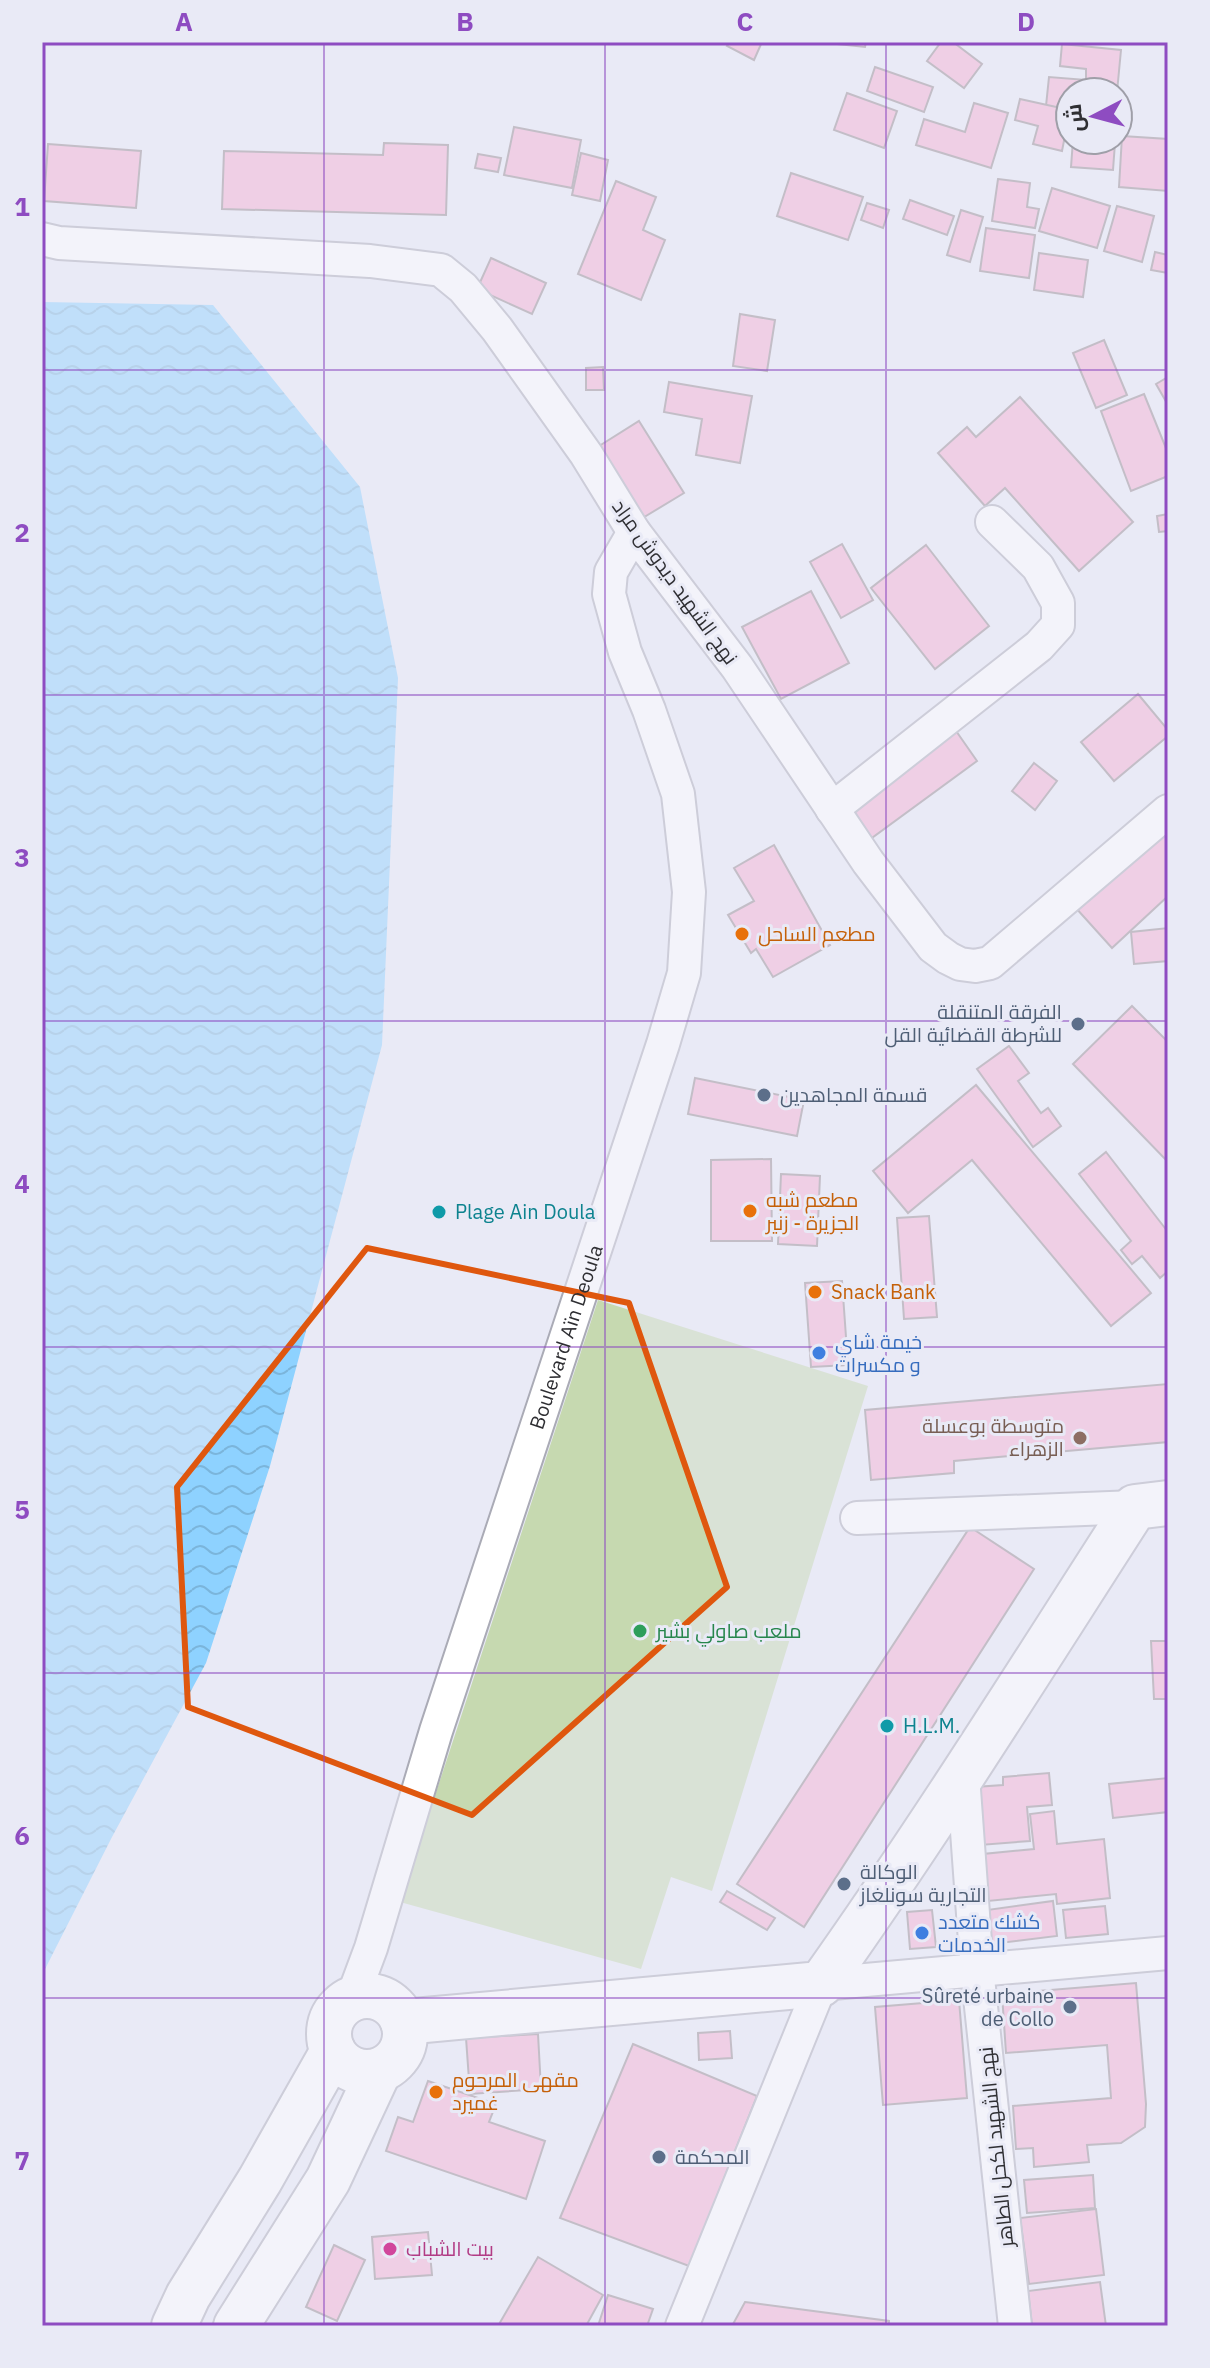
<svg xmlns="http://www.w3.org/2000/svg" width="1210" height="2368" viewBox="0 0 1210 2368" font-family="'IBM Plex Sans',Cairo,sans-serif">
<style>
.garden{fill:#c6d9b0}
.water{fill:url(#water-waves)}
.building{fill:#f5afd1;stroke:#968a8f;stroke-width:2}
.lines{fill:none;stroke-linecap:round;stroke-linejoin:round}
.street-casing{stroke:#aaabb6;stroke-width:36}
.secondary-casing{stroke:#aaabb6;stroke-width:48}
.street{stroke:#fff;stroke-width:32}
.secondary{stroke:#fff;stroke-width:44}
.marked{fill:none;stroke:#df570e;stroke-width:6;stroke-linejoin:round}
.grid{fill:none;stroke:#8e4cc1;stroke-width:2;stroke-opacity:0.55}
.food-dot{fill:#e8710a;stroke:#e9eaf6;stroke-width:3}
.service-dot{fill:#5c6f8a;stroke:#e9eaf6;stroke-width:3}
.culture-dot{fill:#0f9aa8;stroke:#e9eaf6;stroke-width:3}
.shop-dot{fill:#3f7fe0;stroke:#e9eaf6;stroke-width:3}
.education-dot{fill:#8d6e63;stroke:#e9eaf6;stroke-width:3}
.leisure-dot{fill:#2e9e5b;stroke:#e9eaf6;stroke-width:3}
.hotel-dot{fill:#d1479c;stroke:#e9eaf6;stroke-width:3}
.labels{text-anchor:middle;stroke-width:6;stroke-linejoin:round;paint-order:stroke}
.street-label{font-size:20px;fill:#2f2f33;stroke:#e9eaf6}
.food-label{font-size:20px;fill:#c56008;stroke:#e9eaf6;text-anchor:start}
.service-label{font-size:20px;fill:#4e5e75;stroke:#e9eaf6;text-anchor:start}
.culture-label{font-size:20px;fill:#0d838f;stroke:#e9eaf6;text-anchor:start}
.shop-label{font-size:20px;fill:#366cbe;stroke:#e9eaf6;text-anchor:start}
.education-label{font-size:20px;fill:#785e54;stroke:#e9eaf6;text-anchor:end}
.leisure-label{font-size:20px;fill:#27864d;stroke:#e9eaf6;text-anchor:start}
.hotel-label{font-size:20px;fill:#b23c85;stroke:#e9eaf6;text-anchor:start}
.neatline{fill:none;stroke:#8e4cc1;stroke-width:3}
.grid-label{font-size:26px;text-anchor:middle;font-weight:bold;fill:#8e4cc1}
</style>
<defs>
<pattern id="water-waves" width="16" height="10" patternUnits="userSpaceOnUse" patternTransform="scale(2)"><rect width="16" height="10" fill="#8ed2ff"/><path d="M0 5q4-4 8 0t8 0" fill="none" stroke="#7bb5db"/></pattern>
</defs>
<rect width="100%" height="100%" fill="#e9eaf6"/>
<polygon class="garden" points="598,1300 868,1386 712,1891 671,1877 641,1969 400,1902"/>
<polygon class="water" points="42,302 213,305 360,487 398,678 382,1045 270,1466 206,1663 112,1837 42,1975"/>
<g class="building">
<polygon points="730,42 762,42 754,60 727,46"/>
<polygon points="818,42 866,42 865,47"/>
<polygon points="941,42 953,42 982,64 964,88 927,61"/>
<polygon points="1062,44 1121,50 1117,92 1070,92 1070,109 1046,106 1049,77 1086,80 1086,69 1060,66"/>
<polygon points="875,67 933,87 924,112 867,91"/>
<polygon points="847,93 897,111 884,148 834,130"/>
<polygon points="1020,99 1070,110 1062,151 1033,144 1038,126 1015,120"/>
<polygon points="974,103 1008,113 991,168 916,145 924,119 965,132"/>
<polygon points="514,127 581,140 572,188 504,175"/>
<polygon points="1122,136 1168,139 1168,191 1119,187"/>
<polygon points="1073,140 1115,143 1113,170 1071,167"/>
<polygon points="384,143 448,145 446,215 222,209 224,151 383,155"/>
<polygon points="48,144 141,151 136,208 44,201"/>
<polygon points="581,153 608,160 600,201 572,195"/>
<polygon points="478,154 501,158 498,172 475,168"/>
<polygon points="791,173 863,197 848,240 777,216"/>
<polygon points="998,179 1030,183 1027,207 1039,209 1035,228 992,221"/>
<polygon points="616,181 656,197 643,230 665,240 641,300 578,274"/>
<polygon points="1052,188 1110,206 1097,248 1039,231"/>
<polygon points="910,200 954,216 947,235 903,219"/>
<polygon points="867,203 889,210 883,228 861,220"/>
<polygon points="1117,206 1154,216 1142,262 1104,251"/>
<polygon points="961,210 983,217 970,262 947,255"/>
<polygon points="986,228 1035,235 1029,278 980,271"/>
<polygon points="1155,252 1168,255 1168,273 1151,270"/>
<polygon points="1039,253 1088,260 1083,297 1034,290"/>
<polygon points="491,258 546,283 532,314 477,289"/>
<polygon points="740,314 775,320 767,371 733,366"/>
<polygon points="1104,340 1127,395 1096,408 1073,353"/>
<polygon points="603,367 604,390 586,390 586,368"/>
<polygon points="1168,377 1168,405 1156,384"/>
<polygon points="669,382 752,396 740,463 696,455 702,419 664,412"/>
<polygon points="1144,394 1168,453 1168,476 1131,491 1101,411"/>
<polygon points="1020,397 1133,522 1079,571 1005,488 985,506 938,453 967,427 976,437"/>
<polygon points="639,421 684,493 641,519 596,448"/>
<polygon points="1168,514 1168,531 1159,532 1157,516"/>
<polygon points="842,544 873,600 841,618 810,562"/>
<polygon points="926,545 989,626 935,669 871,588"/>
<polygon points="811,591 849,663 781,699 742,627"/>
<polygon points="1138,694 1168,730 1168,736 1114,781 1081,742"/>
<polygon points="954,728 977,761 854,851 830,818"/>
<polygon points="1034,763 1057,781 1035,810 1012,791"/>
<polygon points="1168,822 1168,896 1112,948 1075,907"/>
<polygon points="774,845 830,945 773,977 756,949 751,953 728,915 754,901 734,868"/>
<polygon points="1168,928 1168,961 1134,964 1131,932"/>
<polygon points="1132,1006 1168,1042 1168,1162 1073,1064"/>
<polygon points="1009,1046 1029,1073 1018,1081 1041,1113 1048,1108 1061,1126 1033,1147 977,1069"/>
<polygon points="695,1078 804,1100 797,1136 688,1114"/>
<polygon points="976,1085 1151,1293 1111,1326 972,1160 908,1213 873,1171"/>
<polygon points="1106,1152 1168,1232 1168,1271 1160,1278 1142,1256 1132,1264 1121,1250 1131,1241 1079,1174"/>
<polygon points="771,1159 772,1241 711,1241 711,1160"/>
<polygon points="781,1174 820,1176 817,1246 778,1244"/>
<polygon points="929,1216 937,1317 904,1319 897,1218"/>
<polygon points="842,1281 848,1365 811,1367 805,1283"/>
<polygon points="1168,1384 1168,1442 954,1461 954,1473 871,1480 865,1410"/>
<polygon points="970,1527 1034,1569 804,1927 737,1884"/>
<polygon points="1151,1641 1168,1641 1168,1699 1154,1699"/>
<polygon points="1049,1773 1052,1805 1027,1807 1030,1841 980,1845 975,1787 1003,1785 1003,1777"/>
<polygon points="1168,1778 1168,1812 1113,1818 1109,1784"/>
<polygon points="1054,1811 1057,1844 1104,1839 1110,1898 1057,1904 1056,1894 988,1901 983,1854 1034,1849 1030,1814"/>
<polygon points="727,1891 775,1918 767,1930 720,1902"/>
<polygon points="1053,1901 1057,1936 992,1944 987,1910"/>
<polygon points="1105,1906 1108,1934 1066,1938 1063,1910"/>
<polygon points="932,1910 936,1947 910,1949 907,1912"/>
<polygon points="1136,1983 1146,2104 1145,2127 1121,2143 1087,2145 1089,2162 1034,2167 1033,2148 1016,2149 1013,2106 1111,2098 1107,2045 1006,2053 1002,1994"/>
<polygon points="959,2000 967,2098 883,2105 875,2007"/>
<polygon points="730,2031 732,2058 699,2060 698,2033"/>
<polygon points="538,2034 541,2089 470,2094 466,2038"/>
<polygon points="633,2044 757,2096 689,2266 560,2218"/>
<polygon points="428,2081 496,2104 489,2122 545,2141 526,2199 386,2151 398,2117 413,2122"/>
<polygon points="1093,2175 1095,2208 1027,2213 1024,2180"/>
<polygon points="1096,2209 1104,2275 1029,2284 1020,2218"/>
<polygon points="428,2232 432,2275 375,2279 372,2237"/>
<polygon points="334,2245 365,2260 337,2321 306,2307"/>
<polygon points="538,2257 603,2295 586,2326 498,2326"/>
<polygon points="1100,2282 1106,2326 1032,2326 1028,2291"/>
<polygon points="608,2295 653,2309 647,2326 598,2326"/>
<polygon points="745,2302 889,2321 889,2326 732,2326"/>
</g>
<g class="lines">
<g class="street-casing">
<g id="street">
<polyline points="42,239 59,243 370,261 441,270 463,288 497,329 586,454 634,532 737,667 868,862 933,947 948,958 960,964 975,966 990,963 1168,811"/>
<polyline points="832,809 1039,646 1058,625 1058,603 1038,567 992,522"/>
<polyline points="857,1518 1135,1507"/>
<polyline points="963,1776 977,1969 1015,2326"/>
<path id="s1" d="M352,1999L371,1948L436,1731L663,1044L684,973L689,892L678,794L649,710L625,652L609,594L611,572L634,532"/>
<polyline points="682,2326 821,1984 1168,1953"/>
</g>
</g>
<g class="secondary-casing">
<g id="secondary">
<circle cx="367" cy="2034" r="38"/>
<path d="M403,2022L821,1984C931,1829 1032,1667 1135,1507L1168,1503"/>
<polyline points="174,2326 188,2296 260,2180 333,2051"/>
<polyline points="236,2326 328,2180 379,2071"/>
</g>
</g>
<use href="#street" class="street"/>
<use href="#secondary" class="secondary"/>
</g>
<path d="M0 0H1210V2368H0ZM367,1248L629,1303L727,1587L472,1815L188,1707L177,1487Z" fill="#e9eaf6" fill-opacity=".55" fill-rule="evenodd"/>
<path class="marked" d="M367,1248L629,1303L727,1587L472,1815L188,1707L177,1487Z"/>
<path class="grid" d="M324,42V2326M605,42V2326M886,42V2326M42,370H1168M42,695H1168M42,1021H1168M42,1347H1168M42,1673H1168M42,1998H1168"/>
<g class="food-dot">
<circle cx="742" cy="934" r="8"/>
<circle cx="750" cy="1211" r="8"/>
<circle cx="815" cy="1292" r="8"/>
<circle cx="436" cy="2092" r="8"/>
</g>
<g class="service-dot">
<circle cx="1078" cy="1024" r="8"/>
<circle cx="764" cy="1095" r="8"/>
<circle cx="844" cy="1884" r="8"/>
<circle cx="1070" cy="2007" r="8"/>
<circle cx="659" cy="2157" r="8"/>
</g>
<g class="culture-dot">
<circle cx="439" cy="1212" r="8"/>
<circle cx="887" cy="1726" r="8"/>
</g>
<g class="shop-dot">
<circle cx="819" cy="1353" r="8"/>
<circle cx="922" cy="1933" r="8"/>
</g>
<circle class="education-dot" cx="1080" cy="1438" r="8"/>
<circle class="leisure-dot" cx="640" cy="1631" r="8"/>
<circle class="hotel-dot" cx="390" cy="2249" r="8"/>
<g class="labels">
<g class="street-label">
<text transform="translate(675 582) rotate(54)" y="7">نهج الشهيد ديدوش مراد</text>
<text dy="7" stroke="none"><textPath href="#s1" startOffset="696">Boulevard Aïn Deoula</textPath></text>
<text transform="translate(996 2147) rotate(-96)" y="7">نهج الشهيد لكحل الطاهر</text>
</g>
<g class="food-label">
<text x="758" y="941">مطعم الساحل</text>
<text x="766" y="1207">مطعم شبه<tspan x="766" dy="23">الجزيرة - زنير</tspan></text>
<text x="831" y="1299">Snack Bank</text>
<text x="452" y="2087">مقهى المرحوم<tspan x="452" dy="23">غميرد</tspan></text>
</g>
<g class="service-label">
<text x="1062" y="1019" text-anchor="end">الفرقة المتنقلة<tspan x="1062" dy="23">للشرطة القضائية القل</tspan></text>
<text x="780" y="1102">قسمة المجاهدين</text>
<text x="860" y="1879">الوكالة<tspan x="860" dy="23">التجارية سونلغاز</tspan></text>
<text x="1054" y="2003" text-anchor="end">Sûreté urbaine<tspan x="1054" dy="23">de Collo</tspan></text>
<text x="675" y="2164">المحكمة</text>
</g>
<g class="culture-label">
<text x="455" y="1219">Plage Ain Doula</text>
<text x="903" y="1733">H.L.M.</text>
</g>
<g class="shop-label">
<text x="835" y="1349">خيمة شاي<tspan x="835" dy="23">و مكسرات</tspan></text>
<text x="938" y="1929">كشك متعدد<tspan x="938" dy="23">الخدمات</tspan></text>
</g>
<g class="education-label">
<text x="1064" y="1433">متوسطة بوعسلة<tspan x="1064" dy="23">الزهراء</tspan></text>
</g>
<g class="leisure-label">
<text x="656" y="1638">ملعب صاولي بشير</text>
</g>
<g class="hotel-label">
<text x="406" y="2256">بيت الشباب</text>
</g>
</g>
<rect width="1210" height="2368" fill="none" stroke="#e9eaf6" stroke-width="88"/>
<g transform="translate(1094 116) rotate(264)"><circle r="38" fill="#e9eaf6" stroke="#9f9fa8" stroke-width="2"/>
<path d="M0-6L14 30L0 20L-14 30Z" fill="#8e4cc1"/>
<text y="-12" font-size="22" font-weight="bold" text-anchor="middle" fill="#2f2f33">ش</text>
</g>
<rect x="44" y="44" width="1122" height="2280" class="neatline"/>
<g class="grid-label">
<text x="184" y="31">A</text>
<text x="465" y="31">B</text>
<text x="745" y="31">C</text>
<text x="1026" y="31">D</text>
<text x="22" y="216">1</text>
<text x="22" y="542">2</text>
<text x="22" y="867">3</text>
<text x="22" y="1193">4</text>
<text x="22" y="1519">5</text>
<text x="22" y="1845">6</text>
<text x="22" y="2170">7</text>
</g>
</svg>
